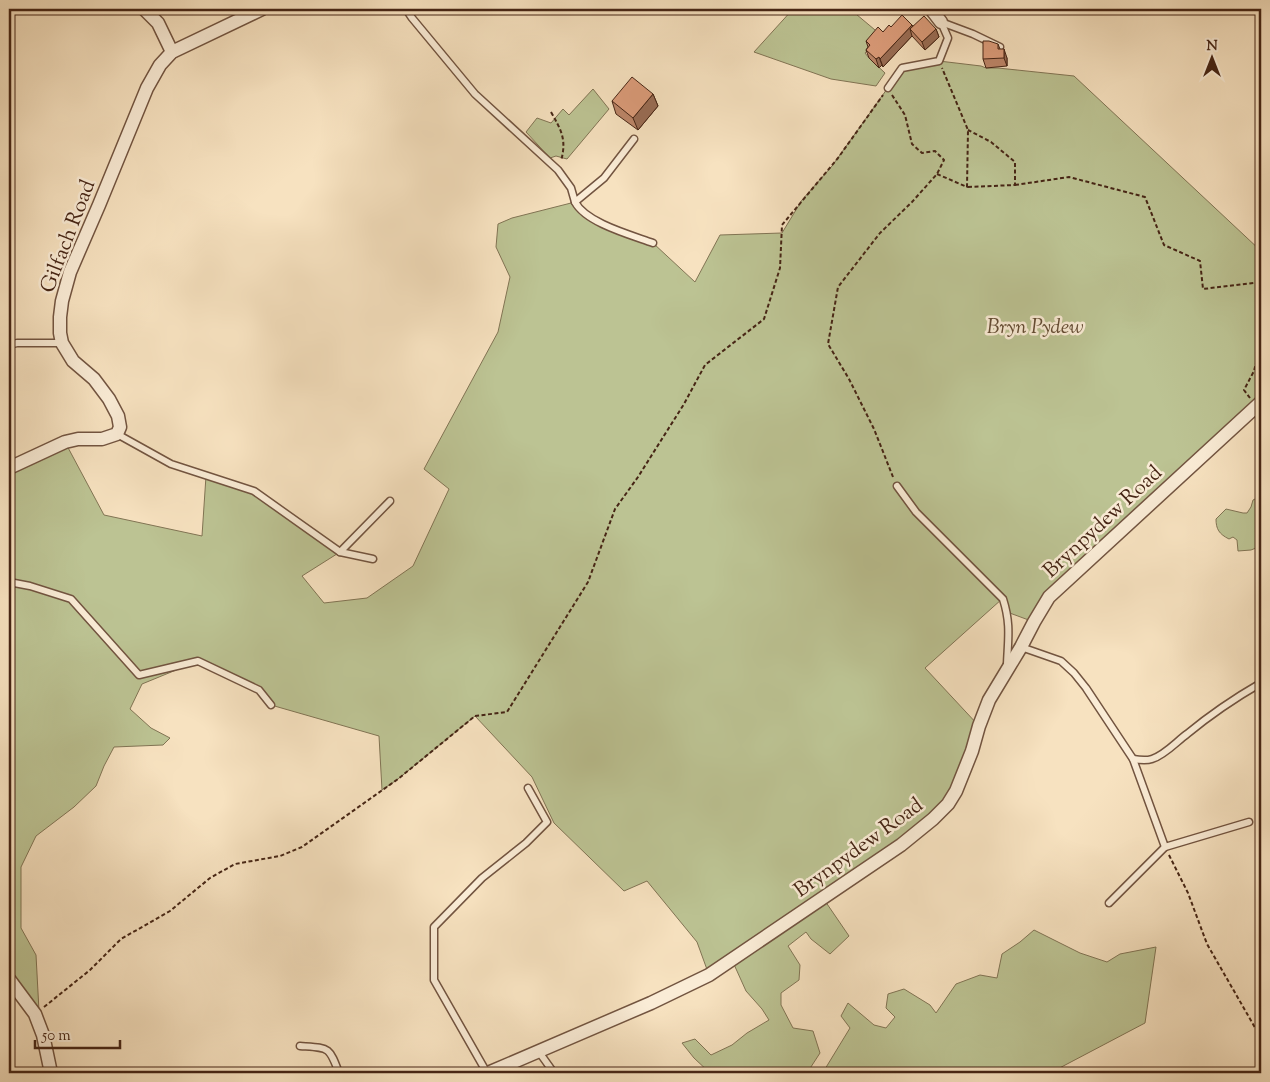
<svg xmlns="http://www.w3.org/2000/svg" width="1270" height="1082" viewBox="0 0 1270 1082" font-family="'Sorts Mill Goudy',serif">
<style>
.green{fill:#bcc393;stroke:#817454}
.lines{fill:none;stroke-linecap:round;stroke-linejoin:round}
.lane-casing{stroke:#725440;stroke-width:9}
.street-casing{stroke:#725440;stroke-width:15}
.path{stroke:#462515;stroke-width:2;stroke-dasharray:4 2.5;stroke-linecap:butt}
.lane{stroke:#faecd6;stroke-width:6}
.street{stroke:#faecd6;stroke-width:12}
.wall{fill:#bd8669;stroke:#462515}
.shaded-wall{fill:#9a6d55;stroke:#462515}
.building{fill:#dc9c7a;stroke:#462515}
.labels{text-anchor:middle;stroke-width:5;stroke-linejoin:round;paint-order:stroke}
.street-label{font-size:21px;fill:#462515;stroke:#faecd6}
.park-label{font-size:21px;font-style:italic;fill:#644c34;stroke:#faecd6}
</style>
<rect width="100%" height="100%" fill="#f7e2c0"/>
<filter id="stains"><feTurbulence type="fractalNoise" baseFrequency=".004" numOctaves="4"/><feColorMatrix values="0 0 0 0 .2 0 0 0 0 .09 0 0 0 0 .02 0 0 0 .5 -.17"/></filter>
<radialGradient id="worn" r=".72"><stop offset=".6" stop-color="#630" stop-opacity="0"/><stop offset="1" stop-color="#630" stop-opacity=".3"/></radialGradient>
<g class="green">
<polygon points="793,9 850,9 881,35 865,53 869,58 885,73 876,86 831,79 754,52"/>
<polygon points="939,61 981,66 986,68 998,68 1074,76 1261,251 1261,402 1049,597 1034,622 1007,612 1002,599 925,668 979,726 948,804 823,898 849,936 830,954 811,939 806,932 788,946 800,965 799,980 781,993 781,1005 793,1028 813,1031 820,1053 807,1073 710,1073 694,1058 682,1043 695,1039 711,1055 732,1045 747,1033 769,1020 762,1009 746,991 732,960 709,975 697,942 647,881 624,891 554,823 532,777 475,716 398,779 382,790 379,736 271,705 259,690 198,661 142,684 130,709 151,728 170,738 163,745 114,747 104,766 96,786 74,807 36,836 21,867 21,928 36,955 39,1011 9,969 9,468 65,442 104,515 202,536 206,476 254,491 340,552 302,576 324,603 367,598 413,566 449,489 424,469 498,332 510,277 496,247 498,224 512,218 575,202 585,213 653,243 695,282 720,235 782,233 802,200 832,166 902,68"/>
<polygon points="593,89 609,109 567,159 556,156 550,158 526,132 537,118 551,123 563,109 569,115"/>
<path d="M1261,496V546L1251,550L1238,551L1237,540L1233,537L1229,539C1219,534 1216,529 1216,519L1226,509L1243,513H1247L1251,507L1253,500Z"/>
<polygon points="1034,930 1080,953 1107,962 1120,954 1156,947 1145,1023 1050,1073 809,1073 825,1069 850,1028 841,1016 848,1003 874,1025 886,1028 895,1017 886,1008 888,994 904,989 930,1005 936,1013 956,984 980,975 997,978 1002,954 1020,942"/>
</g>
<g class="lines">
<g class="lane-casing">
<g id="lane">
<polyline points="406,9 412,18 475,94 558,170 571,188 575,202 604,178 634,139"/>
<polyline points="941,22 973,34 1000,47"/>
<polyline points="888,88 902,68 939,61 948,38 941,22"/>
<path d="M575,202C586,223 631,235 653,243"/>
<polyline points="9,345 17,343 62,343"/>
<polyline points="117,434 171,464 254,491 340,552 373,559"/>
<path d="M897,486L916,512L1003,599C1011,624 1008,639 1007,664"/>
<polyline points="340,552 390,501"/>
<polyline points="9,582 30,586 71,599 139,675 198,661 259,690 271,705"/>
<polyline points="1021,647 1061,661 1074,673 1086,688 1133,759 1165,847 1249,822"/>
<path d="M1133,759C1139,760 1146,761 1152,759C1165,755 1176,742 1187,734C1210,715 1235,698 1261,683"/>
<polyline points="1109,903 1165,847"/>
<path d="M300,1046C329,1048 329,1046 339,1073"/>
<polyline points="539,1052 554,1073"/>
<polyline points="487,1073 434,980 434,927 482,878 526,843 547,822 528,788"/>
</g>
</g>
<g class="street-casing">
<g id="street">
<polyline points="144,9 158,23 172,52"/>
<polyline points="931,9 941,22"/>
<polyline points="9,468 65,442 78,439 102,439 117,434 120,427 118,416 109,399 94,379 73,361 62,343 60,333 60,317 62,301 70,272 99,205 147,88 160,65 172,52 262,9"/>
<polyline points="9,979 35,1014 43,1035 51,1073"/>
<polyline points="488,1073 651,1003 709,975 901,845 933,819 948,804 956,791 972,751 979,726 989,700 1021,647 1034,622 1049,597 1261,402"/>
</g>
</g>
<g class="path">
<polyline points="892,95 905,115 912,144 922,153 935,151 944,160 937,174 912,202 880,233 838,287 828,344 849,379 874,429 893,477"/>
<path d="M551,112C561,130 567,139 561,161"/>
<polyline points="937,174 967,187 968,130 942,68"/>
<polyline points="1015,185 1069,177 1145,197 1164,245 1200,261 1203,289 1261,282"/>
<polyline points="968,187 1015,185 1015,162 991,142 968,130"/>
<polyline points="1250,398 1244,390 1254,371 1261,343"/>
<polyline points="1169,855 1188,893 1207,944 1261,1038"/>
<polyline points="44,1007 90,970 121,939 170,911 210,878 235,864 280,856 302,847 398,779 475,716 507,712 588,582 615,509 638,477 684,404 705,365 764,319 780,268 782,225 838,158 883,95"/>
</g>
<use href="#lane" class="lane"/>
<use href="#street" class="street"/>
</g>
<g class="wall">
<polygon points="912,25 913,26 936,29 939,37 925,50 912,36 883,67 882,65 879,68 869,58 866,50 868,47 866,41 883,32 891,27"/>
<polygon points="998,44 1000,49 1007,58 1007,66 986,68 983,59"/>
<polygon points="653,94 658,106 638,130 616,114 612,101"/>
</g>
<g class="shaded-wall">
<polygon points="912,25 915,33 910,29 912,36 883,67 880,59"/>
<polygon points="936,29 939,37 925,50 922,42"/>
<polygon points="1004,49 1007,58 1007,66 1004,58"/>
<polygon points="879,57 882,65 879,68 876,59"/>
<polygon points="653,94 658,106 638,130 633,118"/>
</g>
<g class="building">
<polygon points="902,15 912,25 880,59 879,57 876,59 866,50 870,45 866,41 878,27 883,32 889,25 891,27"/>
<polygon points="924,16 936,29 922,42 910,29"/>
<polygon points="983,41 989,41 998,44 998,49 1004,49 1004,58 983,59"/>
<polygon points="632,77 653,94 633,118 612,101"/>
</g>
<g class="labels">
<g class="street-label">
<text transform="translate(67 236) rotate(-69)" y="7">Gilfach Road</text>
<text transform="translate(1102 521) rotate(-43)" y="7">Brynpydew Road</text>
<text transform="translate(858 847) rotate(-36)" y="7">Brynpydew Road</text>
</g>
<g class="park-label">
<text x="1035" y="333">Bryn Pydew</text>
</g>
</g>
<rect width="1270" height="1082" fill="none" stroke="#f7e2c0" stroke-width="30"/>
<rect x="10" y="10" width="1250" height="1062" fill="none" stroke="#462515" stroke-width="2.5"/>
<rect x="15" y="15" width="1240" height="1052" fill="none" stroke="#462515"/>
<g transform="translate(1212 58)" stroke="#faecd6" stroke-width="4" paint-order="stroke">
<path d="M0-4L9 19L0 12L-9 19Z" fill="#462515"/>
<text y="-8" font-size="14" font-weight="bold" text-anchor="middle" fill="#462515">N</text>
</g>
<path d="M35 1040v8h85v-8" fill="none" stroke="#462515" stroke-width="2.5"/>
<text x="42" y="1040" font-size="15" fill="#462515" stroke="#faecd6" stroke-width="4" paint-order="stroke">50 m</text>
<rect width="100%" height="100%" filter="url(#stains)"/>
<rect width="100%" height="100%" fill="url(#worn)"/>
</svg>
